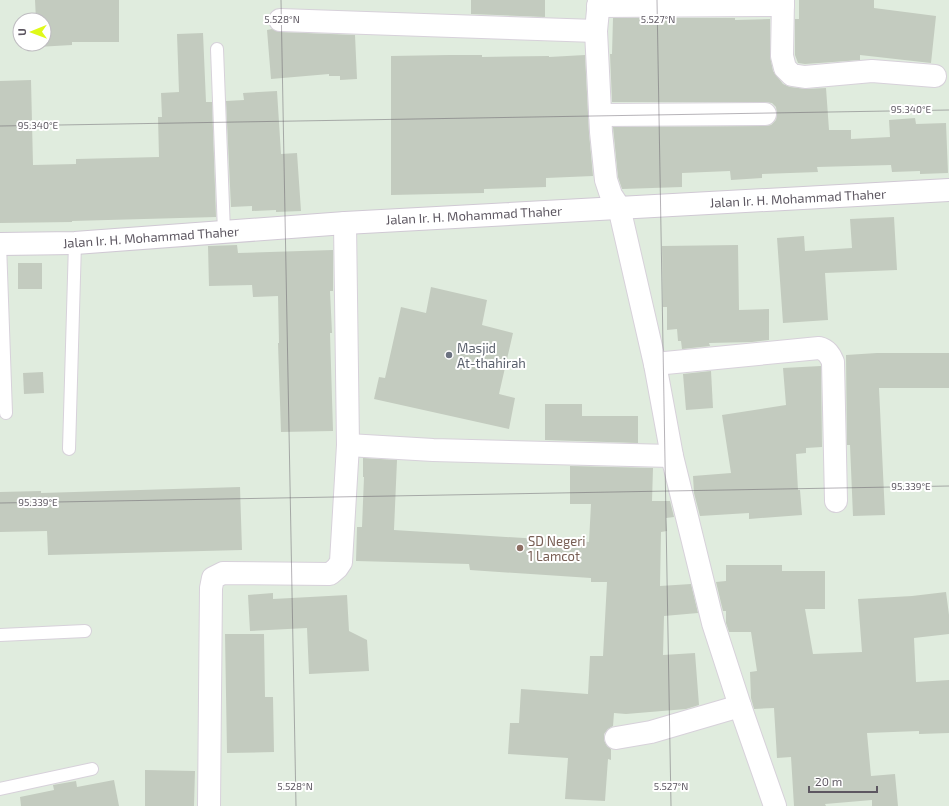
<svg xmlns="http://www.w3.org/2000/svg" width="949" height="806" viewBox="0 0 949 806" font-family="'Exo 2',sans-serif">
<style>
.building{fill:#c3cbbf}
.lines{fill:none;stroke-linecap:round;stroke-linejoin:round}
.service-casing{stroke:#d7d1da;stroke-width:14}
.minor-casing{stroke:#d7d1da;stroke-width:24}
.secondary-casing{stroke:#d0c9d4;stroke-width:24}
.service{stroke:#fff;stroke-width:12}
.minor{stroke:#fff;stroke-width:22}
.secondary{stroke:#fff;stroke-width:22}
.ticks{fill:none;stroke:#5d5761;stroke-width:1;stroke-opacity:0.45}
.worship-dot{fill:#6b7280;stroke:#fff;stroke-width:1.5}
.education-dot{fill:#8d6e63;stroke:#fff;stroke-width:1.5}
.labels{text-anchor:middle;stroke-width:4;stroke-linejoin:round;paint-order:stroke}
.street-label{font-size:13px;fill:#5d5761;stroke:#fff}
.worship-label{font-size:13px;fill:#5b616d;stroke:#fff;text-anchor:start}
.education-label{font-size:13px;fill:#785e54;stroke:#fff;text-anchor:start}
.ticks-label{font-size:10px;text-anchor:middle;fill:#5d5761;stroke:#fff;stroke-width:4;stroke-linejoin:round;paint-order:stroke}
</style>
<rect width="100%" height="100%" fill="#e0ecde"/>
<g class="building">
<polygon points="35,0 119,0 119,42 72,42 72,45 37,47 37,44 44,44 44,20 36,20"/>
<polygon points="471,0 545,0 545,17 471,14"/>
<polygon points="799,0 874,0 874,8 936,16 931,63 860,55 860,60 805,64 798,63 795,55 795,19 799,19"/>
<polygon points="613,18 735,18 735,20 770,19 770,56 773,71 783,84 790,87 806,89 826,88 829,130 851,130 851,139 890,137 889,120 915,118 916,124 946,123 948,173 920,174 920,171 892,172 891,165 817,167 818,172 762,174 762,178 731,180 730,171 682,173 682,187 622,189 618,177 613,127 765,126 771,125 776,120 777,114 776,107 772,103 765,102 612,102 610,54 612,54"/>
<polygon points="272,29 280,32 355,35 357,79 340,80 340,76 329,76 329,74 271,79 267,30"/>
<polygon points="203,33 206,102 212,102 216,217 72,221 72,222 0,223 0,81 31,80 33,165 76,164 76,159 159,157 158,117 162,117 161,93 179,92 177,34"/>
<polygon points="449,55 482,55 482,57 549,56 549,57 585,55 589,133 593,176 546,178 546,187 484,189 484,193 391,195 391,56"/>
<polygon points="277,91 281,154 297,153 301,211 276,212 276,210 252,211 252,206 231,207 226,101 244,100 243,93"/>
<polygon points="894,217 897,270 825,273 828,320 783,323 777,238 804,236 805,251 852,248 850,219"/>
<polygon points="237,245 238,253 333,250 333,291 330,291 332,333 330,333 333,431 281,432 278,343 279,343 278,296 253,297 252,285 209,286 208,246"/>
<polygon points="738,245 739,310 769,309 769,340 752,342 709,343 710,346 682,349 681,341 678,341 677,329 667,330 667,307 663,307 662,246"/>
<rect x="18" y="263" width="24" height="26"/>
<polygon points="431,287 487,300 482,325 513,333 499,394 515,398 509,429 374,399 379,377 385,378 401,307 426,313"/>
<polygon points="877,353 949,353 949,388 879,388 885,515 853,516 850,445 847,445 846,355"/>
<polygon points="821,366 822,447 806,448 806,453 796,454 798,490 800,490 802,515 749,519 749,513 700,516 694,493 693,476 731,473 722,415 786,405 783,368"/>
<polygon points="711,371 713,408 686,410 683,374"/>
<polygon points="43,372 44,393 24,394 23,373"/>
<polygon points="545,404 582,404 582,416 638,416 638,443 545,440"/>
<polygon points="363,458 397,460 394,530 589,542 591,504 570,504 570,466 653,468 652,501 670,501 674,517 666,518 667,531 661,532 660,586 691,584 698,613 664,616 663,655 695,653 699,705 686,709 626,714 614,713 613,726 608,729 604,734 604,740 607,746 611,749 611,760 608,759 605,801 565,799 568,758 508,754 510,723 519,723 521,689 588,694 590,656 603,656 607,582 591,582 591,578 470,570 469,564 356,561 357,527 362,527 364,477 363,477"/>
<polygon points="240,487 242,550 48,555 47,531 0,532 0,492 41,491 41,493"/>
<polygon points="726,565 782,565 782,571 825,571 825,609 805,609 813,654 862,652 858,599 912,596 946,592 949,615 949,634 914,638 916,682 949,680 949,733 919,734 919,731 867,733 871,776 895,774 898,806 872,806 872,800 825,804 826,806 794,806 791,757 777,758 774,708 754,709 751,698 750,672 757,671 751,632 729,632 726,623 726,611 723,611 716,582 726,581"/>
<polygon points="273,593 273,599 347,595 349,631 367,640 369,671 309,674 307,628 250,631 248,595"/>
<polygon points="225,634 264,634 265,697 273,697 274,752 227,753"/>
<polygon points="145,770 195,771 194,806 145,806"/>
<polygon points="114,780 119,806 21,806 20,797 54,790 53,785 76,781 77,787"/>
</g>
<g class="lines">
<g class="service-casing">
<g id="service">
<polyline points="217,49 224,232"/>
<polyline points="0,244 6,413"/>
<polyline points="69,449 75,243"/>
<polyline points="0,635 85,631"/>
<polyline points="0,789 92,769"/>
</g>
</g>
<g class="minor-casing">
<g id="minor">
<polyline points="599,0 596,31 601,132 606,180 611,195 619,207 655,364 672,456 713,623 740,706 775,806"/>
<polyline points="783,0 782,56 785,68 792,75 805,77 872,71 935,76"/>
<polyline points="598,6 783,5"/>
<polyline points="280,20 596,31"/>
<polyline points="600,115 765,114"/>
<path d="M655,364L819,348C827,350 830,355 833,362L836,501"/>
<polyline points="348,445 433,450 672,456"/>
<polyline points="616,738 651,732 740,706"/>
<polyline points="209,806 211,588 213,578 223,573 330,574 337,568 341,562 348,445 345,223"/>
</g>
</g>
<g class="secondary-casing">
<polyline id="secondary" points="0,244 75,243 345,223 949,190"/>
</g>
<use href="#service" class="service"/>
<use href="#minor" class="minor"/>
<use href="#secondary" class="secondary"/>
</g>
<path class="ticks" d="M281,0L296,806M657,0L671,806M0,126L949,110M0,503L949,486"/>
<circle class="worship-dot" cx="449" cy="355" r="4"/>
<circle class="education-dot" cx="520" cy="548" r="4"/>
<g class="labels">
<g class="street-label">
<text transform="translate(798 198) rotate(-3)" y="5">Jalan Ir. H. Mohammad Thaher</text>
<text transform="translate(474 215) rotate(-3)" y="5">Jalan Ir. H. Mohammad Thaher</text>
<text transform="translate(151 237) rotate(-4)" y="5">Jalan Ir. H. Mohammad Thaher</text>
</g>
<g class="worship-label">
<text x="457" y="353">Masjid<tspan x="457" dy="15">At-thahirah</tspan></text>
</g>
<g class="education-label">
<text x="528" y="546">SD Negeri<tspan x="528" dy="15">1 Lamcot</tspan></text>
</g>
</g>
<g class="ticks-label">
<text x="282" y="23">5.528°N</text>
<text x="658" y="23">5.527°N</text>
<text x="911" y="113">95.340°E</text>
<text x="38" y="129">95.340°E</text>
<text x="911" y="490">95.339°E</text>
<text x="38" y="506">95.339°E</text>
<text x="295" y="790">5.528°N</text>
<text x="671" y="790">5.527°N</text>
</g>
<g transform="translate(32 32) rotate(269)"><circle r="19" fill="#ffffff" stroke="#bebcc0"/>
<path d="M0-3L7 15L0 10L-7 15Z" fill="#dff918"/>
<text y="-6" font-size="11" font-weight="bold" text-anchor="middle" fill="#5d5761">U</text>
</g>
<path d="M809 786v6h68v-6" fill="none" stroke="#5d5761" stroke-width="2"/>
<text x="815" y="786" font-size="12" fill="#5d5761" stroke="#ffffff" stroke-width="3" paint-order="stroke">20 m</text>
</svg>
